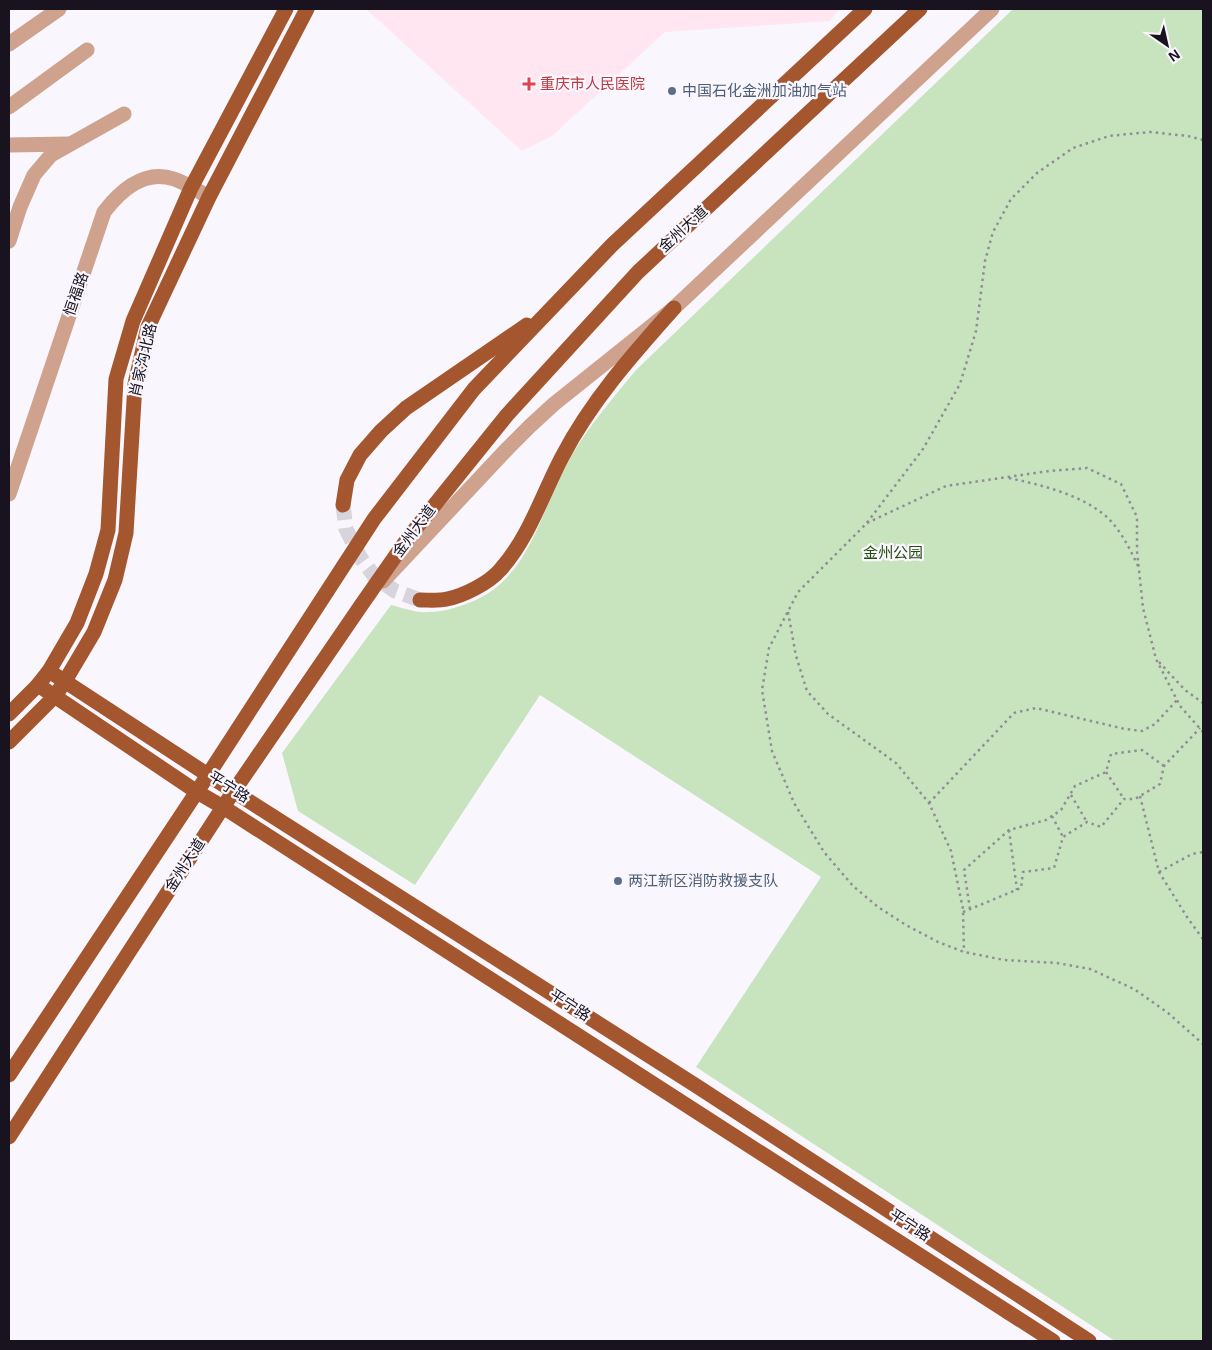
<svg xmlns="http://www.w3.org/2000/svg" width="1212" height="1350" viewBox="0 0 1212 1350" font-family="Arial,'Noto Sans SC',sans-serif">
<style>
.medical{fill:#ffe6f1}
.green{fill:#c8e4be}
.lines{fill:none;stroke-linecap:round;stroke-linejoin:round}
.major-tunnel{stroke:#d7d4dc;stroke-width:15;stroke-dasharray:15 8;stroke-linecap:butt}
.path{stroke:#918d96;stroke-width:2.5;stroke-dasharray:2.5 4;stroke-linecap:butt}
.minor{stroke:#cea28d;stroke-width:15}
.major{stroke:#a4572f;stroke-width:15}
.health-dot{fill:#e0444e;stroke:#f9f6fd;stroke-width:2}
.service-dot{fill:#5c6f8a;stroke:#f9f6fd;stroke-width:2}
.labels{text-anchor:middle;stroke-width:4.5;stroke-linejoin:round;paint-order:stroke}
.health-label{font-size:15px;fill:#be3a42;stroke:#f9f6fd;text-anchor:start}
.service-label{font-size:15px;fill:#4e5e75;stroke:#f9f6fd;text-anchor:start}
.street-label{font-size:15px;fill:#18131e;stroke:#f9f6fd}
.park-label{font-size:15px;fill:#234e0c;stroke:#f9f6fd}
</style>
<rect width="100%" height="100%" fill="#f9f6fd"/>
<polygon class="medical" points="366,9 839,9 830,21 665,32 552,136 522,151"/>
<path class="green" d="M1013,9H1203V1341H1115L696,1067L821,877L540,695L415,885L298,811L282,753L391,605C403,608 416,613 428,612C443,612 455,608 469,603C532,578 539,511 570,458C589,426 612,399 636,370Z"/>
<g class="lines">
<polyline class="major-tunnel" points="343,505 346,529 360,557 375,577 395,591 420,600"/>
<g class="path">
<polyline points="1203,140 1188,136 1150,132 1109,136 1073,148 1037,173 1011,199 993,232 985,261 976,331 960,384 923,449 866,524 798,592 769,648 762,690 772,751 794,803 824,852 853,886 878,907 906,925 938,942 964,952 1004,960 1057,963 1090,969 1134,989 1168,1013 1203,1044"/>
<path d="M1009,478C1041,485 1084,495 1109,519C1122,533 1130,549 1138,566"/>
<polyline points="867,523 946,486 1049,471 1087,468 1121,484 1137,517 1137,551 1143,608 1156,659 1180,706 1203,732"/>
<polyline points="788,612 796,656 807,691 828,714 896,763 929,803 951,851 963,909 964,952"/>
<polyline points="1159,662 1185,690 1203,703"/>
<polyline points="1106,772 1124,799"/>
<polyline points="1071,795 1087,822"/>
<polyline points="1140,796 1159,872 1187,917 1203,939"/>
<polyline points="929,803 1014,713 1036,708 1125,729 1142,731 1155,724 1177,700"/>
<polyline points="1052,816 1063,837"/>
<polyline points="1009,830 1017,890"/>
<polyline points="1159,872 1192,854 1203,852"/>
<polyline points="970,909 964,870 1009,830 1046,820 1061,810 1075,786 1106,772 1111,754 1142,750 1164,766"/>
<polyline points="963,912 1021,888 1023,872 1054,868 1063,837 1087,822 1101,827 1124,799 1135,799 1160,784 1164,766 1200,728"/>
</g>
<g class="minor">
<polyline points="9,44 59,9"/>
<polyline points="9,107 87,50"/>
<polyline points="9,145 69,144"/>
<polyline points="9,241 20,207 34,175 51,155 124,114"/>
<path d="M9,494L104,212C121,190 144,169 174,179C186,183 198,191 209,197"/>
<polyline points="383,581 508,448 530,426 554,404 674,308 992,9"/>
</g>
<g class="major">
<polyline points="343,505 347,480 360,455 381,431 406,408 527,325"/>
<path d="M420,600C429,600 439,601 447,599C463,596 489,583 500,570C529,538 542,495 562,457C591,401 633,354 674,308"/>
<polyline points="49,671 208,775 695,1085 1089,1341"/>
<polyline points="38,685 197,792 223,807 1053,1341"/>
<polyline points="9,714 38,685 49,671 77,623 96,574 108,530 116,379 133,321 191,188 286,9"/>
<polyline points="9,742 55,696 65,681 94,632 115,580 126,533 135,384 148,327 209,197 307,9"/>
<polyline points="9,1075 208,775 374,519 474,389 612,245 865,9"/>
<polyline points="9,1137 223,807 362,604 408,538 507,415 638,272 920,9"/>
</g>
</g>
<path class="health-dot" d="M526.5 76.5h5v5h5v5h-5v5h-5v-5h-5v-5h5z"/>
<g class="service-dot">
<circle cx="672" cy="91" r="5"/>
<circle cx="618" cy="881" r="5"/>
</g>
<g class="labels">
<g class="health-label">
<text x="540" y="89">重庆市人民医院</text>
</g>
<g class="service-label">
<text x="682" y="96">中国石化金洲加油加气站</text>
<text x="628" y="886">两江新区消防救援支队</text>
</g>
<g class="street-label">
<text transform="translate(683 229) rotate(-43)" y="5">金州大道</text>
<text transform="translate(76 294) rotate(-71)" y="5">恒福路</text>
<text transform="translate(143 360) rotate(-77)" y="5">肖家沟北路</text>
<text transform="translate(414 531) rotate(-53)" y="5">金州大道</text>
<text transform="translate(229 787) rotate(32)" y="5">平宁路</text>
<text transform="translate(185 865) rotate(-57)" y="5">金州大道</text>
<text transform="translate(570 1005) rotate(33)" y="5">平宁路</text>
<text transform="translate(910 1225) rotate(33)" y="5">平宁路</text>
</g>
<g class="park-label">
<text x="893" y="558">金州公园</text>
</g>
</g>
<rect width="1212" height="1350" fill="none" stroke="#18131e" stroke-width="20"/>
<g transform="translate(1167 45) rotate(146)" stroke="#f9f6fd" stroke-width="4" paint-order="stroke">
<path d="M0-4L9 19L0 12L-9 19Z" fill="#18131e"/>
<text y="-8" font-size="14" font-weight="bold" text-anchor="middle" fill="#18131e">N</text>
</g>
</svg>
